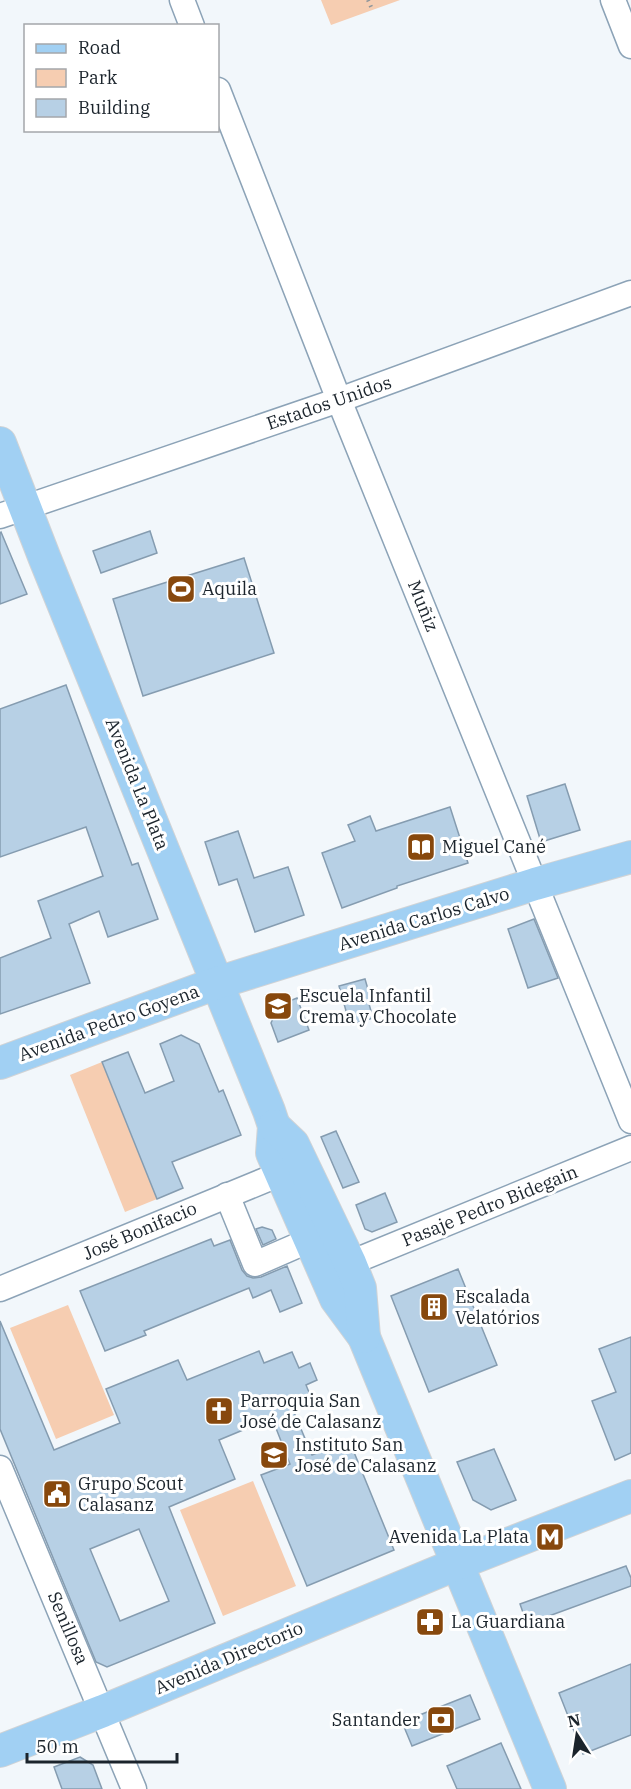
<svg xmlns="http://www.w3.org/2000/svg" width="631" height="1789" viewBox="0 0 631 1789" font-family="'IBM Plex Serif',serif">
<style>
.green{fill:#f6cdb1}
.building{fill:#b7d0e5;stroke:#859cb0;stroke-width:1.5;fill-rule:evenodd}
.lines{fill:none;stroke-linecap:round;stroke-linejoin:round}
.minor-casing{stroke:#8ca3b7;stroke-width:27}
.major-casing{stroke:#d1d3d5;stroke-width:34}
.path{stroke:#8f969c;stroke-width:4;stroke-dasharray:1.5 4.5;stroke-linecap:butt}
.minor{stroke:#fff;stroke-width:24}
.major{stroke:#a1d0f3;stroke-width:32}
.labels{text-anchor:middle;stroke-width:6;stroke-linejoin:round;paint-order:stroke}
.street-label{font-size:18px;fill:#1b242c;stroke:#fff}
.poi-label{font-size:18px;fill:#1b242c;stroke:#fff;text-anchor:start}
</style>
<rect width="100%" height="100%" fill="#f2f7fb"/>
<g class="green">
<polygon points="321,0 400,0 331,25"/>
<polygon points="102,1062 157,1199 125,1212 70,1075"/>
<polygon points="68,1305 114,1415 56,1439 10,1328"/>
<polygon points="253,1481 296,1586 223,1616 180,1510"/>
</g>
<g class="building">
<polygon points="150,531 157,553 101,573 93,551"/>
<polygon points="1,532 27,594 0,604 0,533"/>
<polygon points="244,558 274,653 143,696 113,599"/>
<polygon points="66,685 132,865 138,863 158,919 108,937 99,911 69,924 90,983 0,1014 0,958 51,938 38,901 103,876 86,827 0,857 0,709"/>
<polygon points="565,784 580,830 541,842 527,796"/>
<polygon points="450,807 468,863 397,886 397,888 342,908 322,853 355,841 348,825 370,816 376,831"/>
<polygon points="238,831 254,878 288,867 304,915 255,932 237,879 219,885 205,842"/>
<polygon points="534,919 558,978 528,988 508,929"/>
<polygon points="365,979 372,1003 369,1004 373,1018 350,1025 339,986"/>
<polygon points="297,998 309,1030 278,1042 271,1023 279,1005"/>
<polygon points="181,1035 199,1044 219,1092 223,1090 241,1135 172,1162 183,1188 157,1199 102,1062 128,1052 145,1093 174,1081 160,1044"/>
<polygon points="336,1131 359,1182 343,1188 321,1137"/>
<polygon points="385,1193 397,1222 372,1232 365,1229 356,1205"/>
<polygon points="262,1227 272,1230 276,1239 263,1245 256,1229"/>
<polygon points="211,1239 214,1246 230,1240 242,1270 247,1276 253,1278 261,1277 287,1266 302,1303 280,1312 271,1290 253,1298 249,1288 144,1331 146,1335 105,1351 80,1291"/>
<polygon points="458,1269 497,1365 429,1392 391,1296"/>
<path d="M0,1321L54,1450L120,1423L106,1389L178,1360L187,1380L259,1351L264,1363L292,1352L299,1368L310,1363L317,1380L306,1385L313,1402L293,1410L312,1455L349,1440L394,1550L307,1586L261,1475L290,1464L272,1418L219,1440L235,1479L169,1507L215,1623L107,1667L96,1662L0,1429ZM139,1529L169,1601L120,1621L90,1549Z"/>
<polygon points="631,1337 631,1453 615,1460 592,1401 616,1392 599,1349"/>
<polygon points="494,1449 516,1500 491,1510 473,1500 457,1462"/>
<polygon points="626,1566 631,1578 631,1586 527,1624 520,1604"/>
<polygon points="631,1664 631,1735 583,1754 559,1693"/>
<polygon points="470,1695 480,1719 412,1746 402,1722"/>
<polygon points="501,1743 521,1789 457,1789 447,1766"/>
<polygon points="80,1757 93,1765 102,1789 62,1789 54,1767"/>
</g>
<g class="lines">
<g class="minor-casing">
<g id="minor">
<polyline points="182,0 192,26"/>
<polyline points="613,0 631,46"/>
<polyline points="218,90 339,400 631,1121"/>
<polyline points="0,516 339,400 631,293"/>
<polyline points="227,1195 255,1264 310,1240"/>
<polyline points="350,1263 631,1148"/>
<polyline points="0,1289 280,1174"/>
<polyline points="0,1468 134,1789"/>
</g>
</g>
<g class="major-casing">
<g id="major">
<polyline points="0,443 45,559 269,1111 274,1126 272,1153 336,1299 364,1337 550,1789"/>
<polyline points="0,1063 217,983 535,884 631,857"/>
<polyline points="274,1126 293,1144 350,1263 360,1288 364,1337"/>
<polyline points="0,1751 103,1711 457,1564 631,1496"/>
</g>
</g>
<polyline class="path" points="368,0 372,9"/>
<use href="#minor" class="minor"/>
<use href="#major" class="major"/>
</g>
<defs>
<g id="stadium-square" transform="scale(1.5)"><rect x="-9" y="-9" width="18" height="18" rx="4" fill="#87480d" stroke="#fff"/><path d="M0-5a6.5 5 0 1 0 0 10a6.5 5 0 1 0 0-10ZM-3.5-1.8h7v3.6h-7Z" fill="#fff"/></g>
<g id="library-square" transform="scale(1.5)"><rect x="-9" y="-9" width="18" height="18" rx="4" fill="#87480d" stroke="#fff"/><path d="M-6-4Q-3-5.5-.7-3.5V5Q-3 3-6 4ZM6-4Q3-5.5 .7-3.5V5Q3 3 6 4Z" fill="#fff"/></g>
<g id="school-square" transform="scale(1.5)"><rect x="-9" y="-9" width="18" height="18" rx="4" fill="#87480d" stroke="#fff"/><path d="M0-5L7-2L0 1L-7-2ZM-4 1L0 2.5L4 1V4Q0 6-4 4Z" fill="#fff"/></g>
<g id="building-square" transform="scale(1.5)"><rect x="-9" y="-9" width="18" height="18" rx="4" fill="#87480d" stroke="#fff"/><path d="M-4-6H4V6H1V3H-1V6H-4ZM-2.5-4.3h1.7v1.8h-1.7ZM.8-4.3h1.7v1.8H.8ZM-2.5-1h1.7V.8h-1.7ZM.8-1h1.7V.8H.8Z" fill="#fff"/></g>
<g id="church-square" transform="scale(1.5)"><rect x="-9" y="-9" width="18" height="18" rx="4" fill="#87480d" stroke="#fff"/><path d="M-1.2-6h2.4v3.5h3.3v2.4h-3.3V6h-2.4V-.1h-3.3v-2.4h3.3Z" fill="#fff"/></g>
<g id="civic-square" transform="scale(1.5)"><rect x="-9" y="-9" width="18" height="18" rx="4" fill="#87480d" stroke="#fff"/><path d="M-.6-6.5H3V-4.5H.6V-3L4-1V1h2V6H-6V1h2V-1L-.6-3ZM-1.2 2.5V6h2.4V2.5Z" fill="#fff"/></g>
<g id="metro-square" transform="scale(1.5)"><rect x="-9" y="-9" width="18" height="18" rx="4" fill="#87480d" stroke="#fff"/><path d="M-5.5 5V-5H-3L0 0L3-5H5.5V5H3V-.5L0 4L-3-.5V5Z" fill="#fff"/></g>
<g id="pharmacy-square" transform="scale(1.5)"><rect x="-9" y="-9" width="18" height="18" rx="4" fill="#87480d" stroke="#fff"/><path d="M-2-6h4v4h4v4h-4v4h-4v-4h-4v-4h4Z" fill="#fff"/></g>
<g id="bank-square" transform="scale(1.5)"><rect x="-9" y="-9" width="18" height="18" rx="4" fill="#87480d" stroke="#fff"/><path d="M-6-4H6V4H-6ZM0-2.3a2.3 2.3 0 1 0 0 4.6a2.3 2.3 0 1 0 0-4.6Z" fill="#fff"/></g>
</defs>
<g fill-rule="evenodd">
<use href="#stadium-square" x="181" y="589"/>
<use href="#library-square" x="421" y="847"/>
<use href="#school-square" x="278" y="1006"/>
<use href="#building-square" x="434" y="1307"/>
<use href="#church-square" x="219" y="1411"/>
<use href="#school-square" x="274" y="1455"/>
<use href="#civic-square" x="57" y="1494"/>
<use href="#metro-square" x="550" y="1537"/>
<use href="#pharmacy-square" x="430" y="1622"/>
<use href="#bank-square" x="441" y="1720"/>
</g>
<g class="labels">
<g class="street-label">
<text transform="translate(329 403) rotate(-19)" y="6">Estados Unidos</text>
<text transform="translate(423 606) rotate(68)" y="6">Muñiz</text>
<text transform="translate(137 784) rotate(68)" y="6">Avenida La Plata</text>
<text transform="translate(424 919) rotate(-17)" y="6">Avenida Carlos Calvo</text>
<text transform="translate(109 1023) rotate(-20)" y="6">Avenida Pedro Goyena</text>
<text transform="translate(490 1206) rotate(-22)" y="6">Pasaje Pedro Bidegain</text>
<text transform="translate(140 1231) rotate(-23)" y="6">José Bonifacio</text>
<text transform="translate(68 1628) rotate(67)" y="6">Senillosa</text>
<text transform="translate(229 1658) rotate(-23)" y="6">Avenida Directorio</text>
</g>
<g class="poi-label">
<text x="202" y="595">Aquila</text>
<text x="442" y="853">Miguel Cané</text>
<text x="299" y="1002">Escuela Infantil<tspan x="299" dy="21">Crema y Chocolate</tspan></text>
<text x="455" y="1303">Escalada<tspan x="455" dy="21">Velatórios</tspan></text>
<text x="240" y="1407">Parroquia San<tspan x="240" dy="21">José de Calasanz</tspan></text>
<text x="295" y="1451">Instituto San<tspan x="295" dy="21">José de Calasanz</tspan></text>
<text x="78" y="1490">Grupo Scout<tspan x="78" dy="21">Calasanz</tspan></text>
<text x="529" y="1543" text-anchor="end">Avenida La Plata</text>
<text x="451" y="1628">La Guardiana</text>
<text x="420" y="1726" text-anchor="end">Santander</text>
</g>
</g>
<rect x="24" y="24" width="195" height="108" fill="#ffffff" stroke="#a4a7ab" stroke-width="1.5"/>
<rect x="36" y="44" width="30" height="9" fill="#a1d0f3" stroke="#a4a7ab" stroke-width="1.5"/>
<text x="78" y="54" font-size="18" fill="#1b242c">Road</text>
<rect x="36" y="69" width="30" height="18" fill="#f6cdb1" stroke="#a4a7ab" stroke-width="1.5"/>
<text x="78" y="84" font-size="18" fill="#1b242c">Park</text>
<rect x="36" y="99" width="30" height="18" fill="#b7d0e5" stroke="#a4a7ab" stroke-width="1.5"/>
<text x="78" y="114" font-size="18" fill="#1b242c">Building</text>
<g transform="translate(577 1735) rotate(348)" stroke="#ffffff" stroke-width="4.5" paint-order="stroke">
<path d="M0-4.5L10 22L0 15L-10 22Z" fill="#1b242c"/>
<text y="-9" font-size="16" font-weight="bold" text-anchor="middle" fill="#1b242c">N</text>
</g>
<path d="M27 1753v9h150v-9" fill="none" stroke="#1b242c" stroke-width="3"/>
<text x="36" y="1753" font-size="18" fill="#1b242c" stroke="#ffffff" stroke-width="4.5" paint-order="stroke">50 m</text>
</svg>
